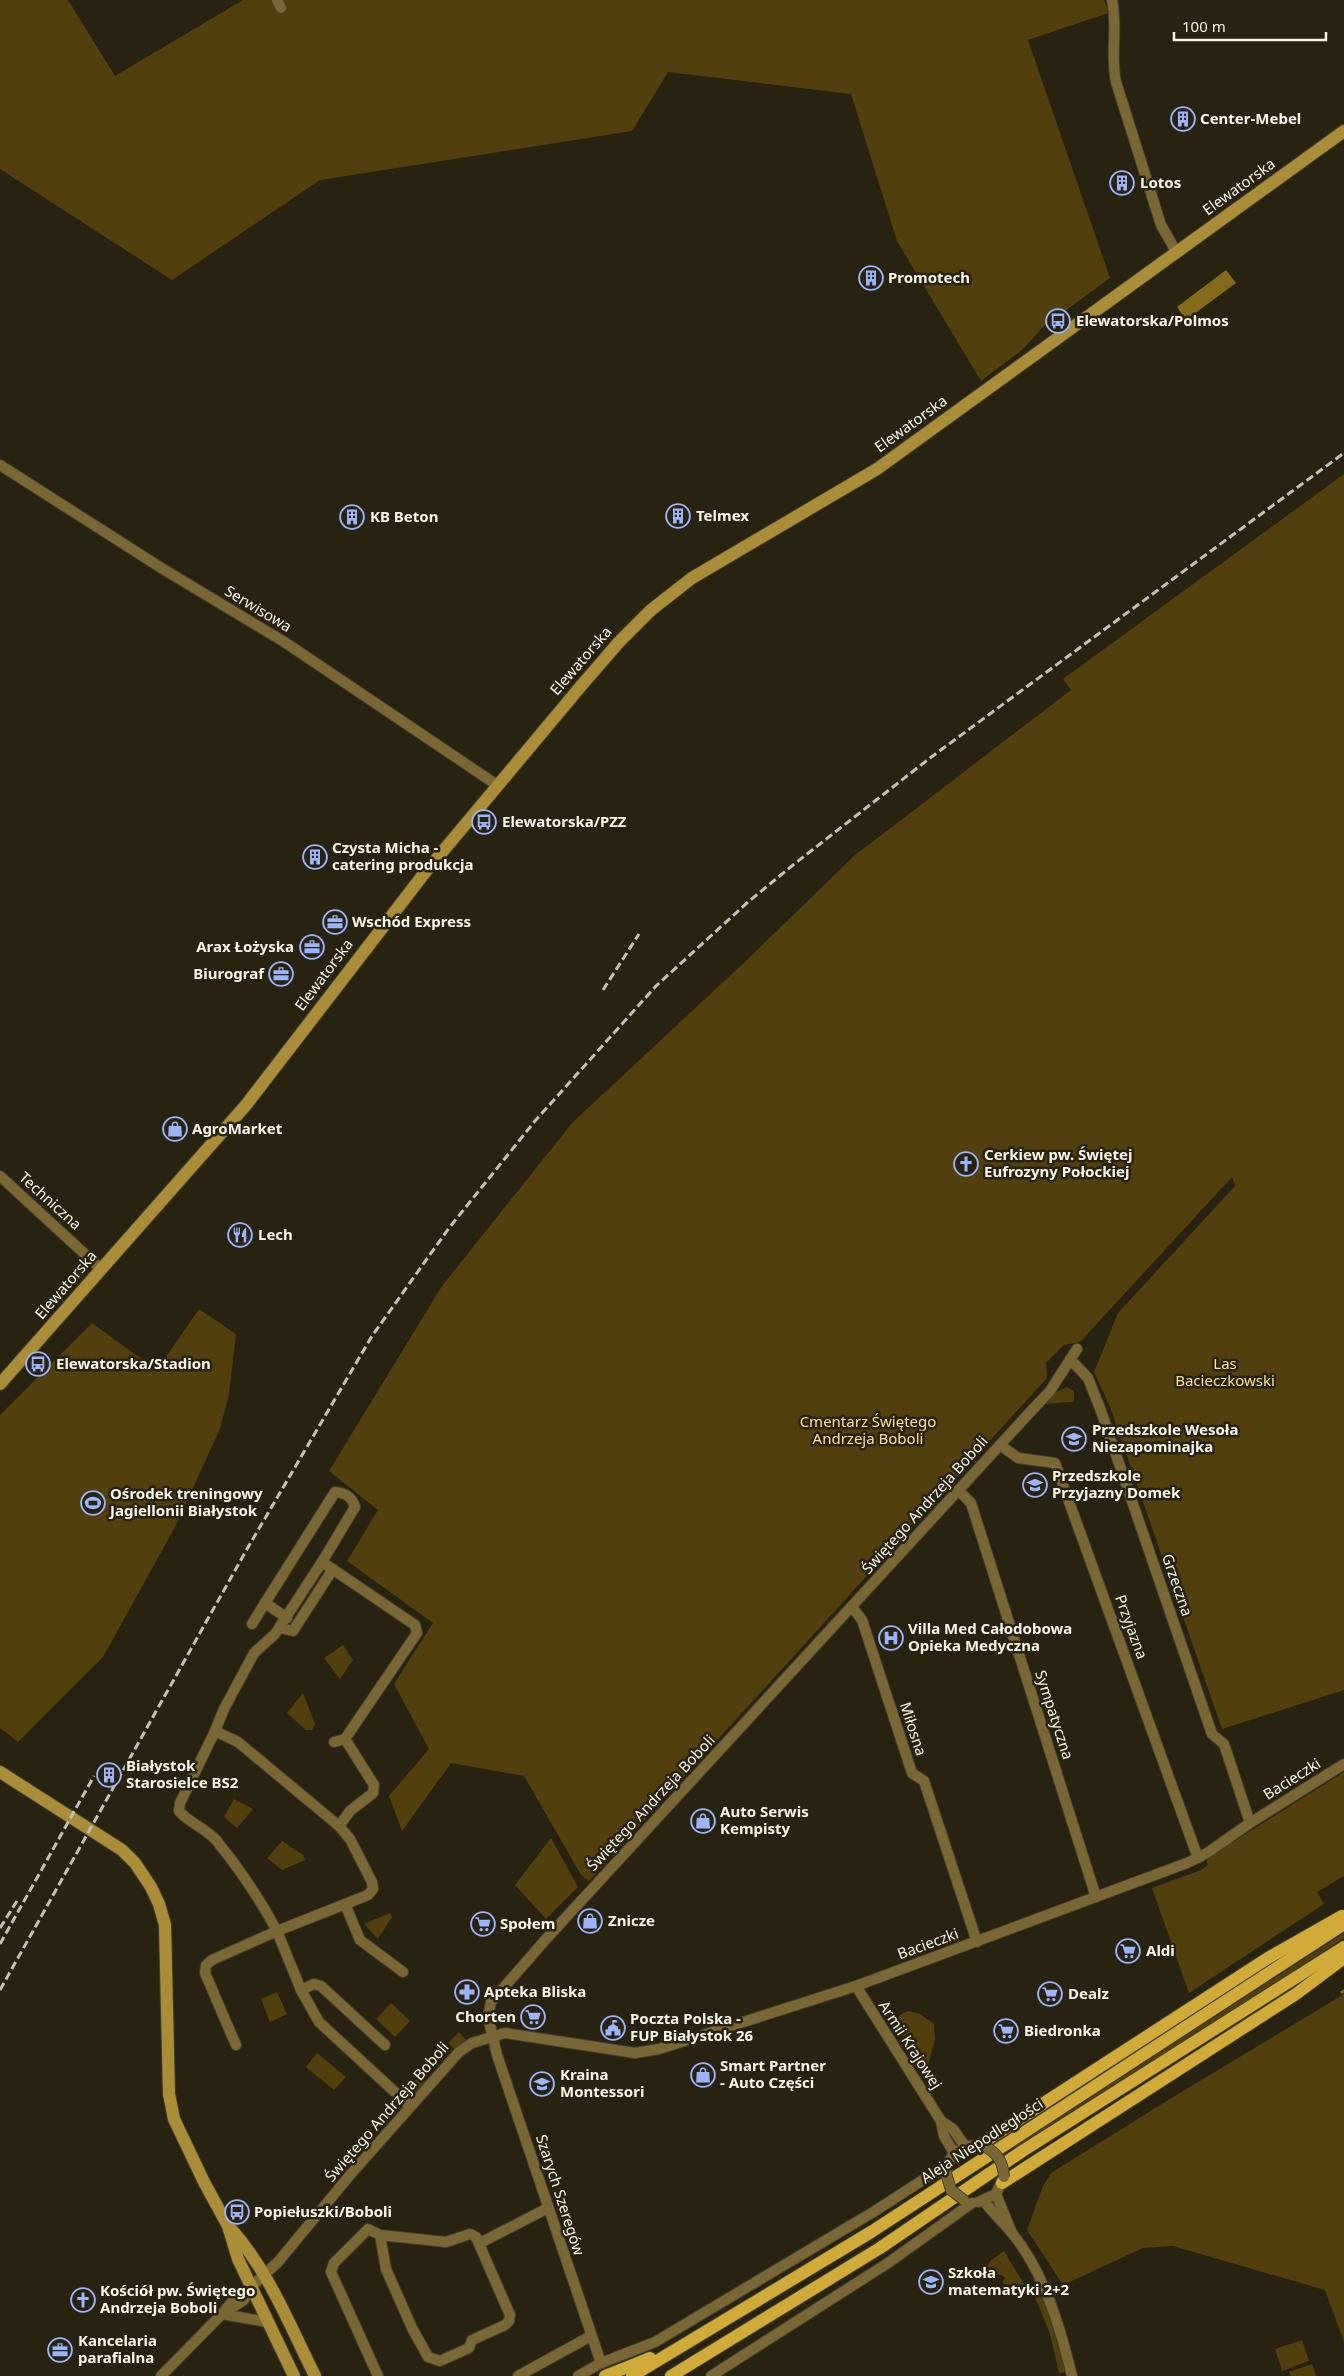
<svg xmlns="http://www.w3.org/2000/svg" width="1344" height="2376" viewBox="0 0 1344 2376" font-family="'Noto Sans',sans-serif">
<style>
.green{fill:#51400d}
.water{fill:#846a1b}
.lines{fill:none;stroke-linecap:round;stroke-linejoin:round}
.stream{stroke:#846a1b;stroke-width:3}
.street-casing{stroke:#45402e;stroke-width:12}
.secondary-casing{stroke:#45402e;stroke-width:14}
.primary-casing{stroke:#45402e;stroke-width:14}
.street{stroke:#796736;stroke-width:10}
.secondary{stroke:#aa8d39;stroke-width:12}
.primary{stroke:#d1ab39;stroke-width:12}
.rail{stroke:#c5c0b3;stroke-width:3;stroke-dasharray:8 4;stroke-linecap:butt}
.street-bridge-casing{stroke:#45402e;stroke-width:12;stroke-linecap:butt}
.street-bridge{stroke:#796736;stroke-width:10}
.labels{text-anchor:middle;stroke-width:5;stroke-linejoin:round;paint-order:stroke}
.poi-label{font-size:15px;font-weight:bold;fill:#f9f5e9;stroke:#282210;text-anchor:start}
.street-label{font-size:15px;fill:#f9f5e9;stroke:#282210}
.park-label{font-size:15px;fill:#fee192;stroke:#282210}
</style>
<rect width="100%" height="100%" fill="#282210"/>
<g class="green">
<polygon points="0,0 68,0 115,76 243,0 1104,0 1108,13 1028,40 1110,278 1043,327 1022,350 981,381 897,241 851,94 668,72 632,131 320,180 172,280 0,169"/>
<polygon points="1344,474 1344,1690 1222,1729 1110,1407 1094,1372 1118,1313 1235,1186 1232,1177 1080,1342 1064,1345 1046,1363 1047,1378 589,1881 581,1875 524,1776 451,1763 402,1831 389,1796 429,1749 394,1684 433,1623 347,1561 378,1510 329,1471 442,1286 573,1122 749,958 854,856 1071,690 1063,679"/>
<polygon points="199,1309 236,1334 229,1394 220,1429 175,1527 103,1657 18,1742 0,1728 0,1415 92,1323 157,1370"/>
<polygon points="1067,1387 1074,1391 1074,1399 1072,1402 1044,1404 1054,1393"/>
<polygon points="343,1645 353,1660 340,1679 324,1658"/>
<polygon points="303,1693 315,1724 312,1730 306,1730 287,1713"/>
<polygon points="1344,1772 1344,1876 1317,1892 1324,1904 1189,1993 1152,1888 1201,1870 1208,1865 1206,1859"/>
<polygon points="234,1799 253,1809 237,1828 224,1817"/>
<polygon points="551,1838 578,1887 546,1919 515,1885"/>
<polygon points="282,1841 303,1855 305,1860 282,1870 267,1858"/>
<polygon points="390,1913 392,1917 378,1939 364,1924"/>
<polygon points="1344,1933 1344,1938 1018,2150 1015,2146"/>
<polygon points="277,1992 287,2014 270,2022 261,1999"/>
<polygon points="1344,1994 1344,2342 1325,2290 1173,2246 1143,2248 1063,2285 1027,2230 1043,2186 1051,2173 1165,2102"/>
<polygon points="391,2003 410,2021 395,2037 376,2019"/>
<polygon points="908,2011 920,2014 934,2024 935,2040 926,2073 894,2023 900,2015"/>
<polygon points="459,2032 466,2040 455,2050 448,2043"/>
<polygon points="317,2053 346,2077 334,2090 306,2067"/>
<polygon points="419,2076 426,2082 412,2097 405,2091"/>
<polygon points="1004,2251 1027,2289 1021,2291 1002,2283 1005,2277 986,2269 991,2260"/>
<polygon points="1035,2297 1040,2297 1044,2300 1066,2372 1059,2373 1050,2334"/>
<polygon points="1302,2340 1309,2361 1282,2371 1275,2349"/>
<polygon points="1312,2364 1316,2376 1291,2376 1289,2372"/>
</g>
<polygon class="water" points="1226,270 1236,283 1186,320 1177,307"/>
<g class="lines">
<polyline class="stream" points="1342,1992 1344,1991"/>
<g class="street-casing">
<g id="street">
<polyline points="277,0 281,8"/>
<path d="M1112,0C1118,27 1110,55 1116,82L1161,225L1177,253"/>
<polyline points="0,465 163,569 286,643 497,785"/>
<polyline points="0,1176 101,1269"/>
<polyline points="1070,1359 1088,1378 1101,1411 1212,1734 1224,1744 1250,1823"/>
<polyline points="1000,1445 1018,1458 1055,1463 1198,1858"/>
<polyline points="958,1490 971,1503 1096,1897"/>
<polyline points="852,1607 862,1620 912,1773 924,1781 977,1942"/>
<path d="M287,1618L265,1603L335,1492C346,1493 352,1497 355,1507L322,1562"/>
<polyline points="252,1624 265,1603"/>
<polyline points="280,1628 293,1631 333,1569"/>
<polyline points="215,1731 224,1709 254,1653 275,1634 322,1562 415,1625 417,1633 345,1739 334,1742"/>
<polyline points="339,1826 350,1811 373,1793 374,1785 345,1739"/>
<polyline points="345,1904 360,1940 403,1972"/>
<polyline points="856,1986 941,2121 944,2136 954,2153"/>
<polyline points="301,1990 314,1984 321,1986 385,2045"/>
<path d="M236,2045L205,1973L206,1965L212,1960L277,1931C261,1901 238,1867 216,1840C205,1828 189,1823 179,1811L180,1803L215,1731L238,1742L339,1826L350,1839L372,1882L373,1889L368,1895L277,1931L301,1990L319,2022L410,2106"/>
<polyline points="941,2121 953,2129 965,2146"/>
<path d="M946,2173C948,2153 964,2142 984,2146"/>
<polyline points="996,2194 1011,2231"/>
<path d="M984,2201C992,2212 1003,2222 1012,2233C1044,2272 1060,2327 1072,2376"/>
<polyline points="978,2202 996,2194 1003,2178"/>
<polyline points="480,2243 548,2208"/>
<polyline points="227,2311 244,2300 251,2287"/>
<polyline points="222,2314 267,2322"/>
<polyline points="601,2363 497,2055 488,2017 491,2002 547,1938 1033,1409 1050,1391 1077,1349"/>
<polyline points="161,2376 222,2314 234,2299 251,2287 278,2262 350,2175 459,2052 472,2043 505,2033 635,2053 659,2049 856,1986 1187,1863 1207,1853 1250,1823 1344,1764"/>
<polyline points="378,2376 331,2272 334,2263 368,2229 380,2235 446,2242 470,2234 476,2237 510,2315 509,2321 505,2325 472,2340 469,2348 440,2361 428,2357 412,2328 386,2269 380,2235"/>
<polyline points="518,2376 591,2336"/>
<polyline points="578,2376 601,2363 655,2342 875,2211 929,2176 946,2169"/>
<polyline points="711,2376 888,2263 972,2203"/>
</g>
</g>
<g class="secondary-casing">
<g id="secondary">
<polyline points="0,1384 246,1105 423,875 581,686 619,642 651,610 692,578 877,469 1344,131"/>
<polyline points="0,1772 122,1850 135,1863 151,1887 159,1904 165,1925 169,2094 174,2119 204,2182 228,2226 238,2259 294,2376"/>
<path d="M232,2230C269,2272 290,2326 315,2376"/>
</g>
</g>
<g class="primary-casing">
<g id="primary">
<polyline points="979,2145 1268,1958 1342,1916"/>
<polyline points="1002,2183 1296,1994 1344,1958"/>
<polyline points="605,2376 650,2358"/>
<polyline points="632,2376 871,2232 1344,1924"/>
<polyline points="671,2376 880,2248 1024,2150 1344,1947"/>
</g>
</g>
<use href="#street" class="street"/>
<use href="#secondary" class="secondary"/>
<use href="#primary" class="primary"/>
<g class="rail">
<polyline points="603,990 639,934"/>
<polyline points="0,1928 17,1901"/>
<polyline points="0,1944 94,1776"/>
<polyline points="0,1990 247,1549 372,1336 449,1228 535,1121 656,986 748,902 793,865 930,758 1344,453"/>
</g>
<g class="street-bridge-casing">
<g id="street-bridge">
<path d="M984,2146C997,2153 1003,2161 1004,2177"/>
<polyline points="946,2173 951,2190 965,2201"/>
</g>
</g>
<use href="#street-bridge" class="street-bridge"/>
</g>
<defs>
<g id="building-ring" transform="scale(1.25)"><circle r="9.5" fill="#282210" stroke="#9cb4fd" stroke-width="1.5"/><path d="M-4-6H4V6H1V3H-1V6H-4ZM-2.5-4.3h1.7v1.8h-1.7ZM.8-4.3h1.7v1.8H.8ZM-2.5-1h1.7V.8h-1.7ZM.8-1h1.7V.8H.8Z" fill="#9cb4fd"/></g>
<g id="bus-ring" transform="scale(1.25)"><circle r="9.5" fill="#282210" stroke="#9cb4fd" stroke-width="1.5"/><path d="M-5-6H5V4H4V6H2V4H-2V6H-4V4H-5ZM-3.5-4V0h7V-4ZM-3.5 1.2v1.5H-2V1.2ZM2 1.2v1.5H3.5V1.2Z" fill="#9cb4fd"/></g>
<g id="office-ring" transform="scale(1.25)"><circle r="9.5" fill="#282210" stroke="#9cb4fd" stroke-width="1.5"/><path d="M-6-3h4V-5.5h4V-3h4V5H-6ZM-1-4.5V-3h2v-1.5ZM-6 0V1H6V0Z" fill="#9cb4fd"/></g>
<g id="shop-ring" transform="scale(1.25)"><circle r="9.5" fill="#282210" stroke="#9cb4fd" stroke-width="1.5"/><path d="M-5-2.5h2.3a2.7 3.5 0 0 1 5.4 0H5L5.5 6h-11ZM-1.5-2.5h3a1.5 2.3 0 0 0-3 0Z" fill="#9cb4fd"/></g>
<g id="church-ring" transform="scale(1.25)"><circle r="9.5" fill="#282210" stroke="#9cb4fd" stroke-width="1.5"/><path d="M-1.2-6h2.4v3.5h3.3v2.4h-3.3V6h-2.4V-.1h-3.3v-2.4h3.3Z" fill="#9cb4fd"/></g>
<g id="restaurant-ring" transform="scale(1.25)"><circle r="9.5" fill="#282210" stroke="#9cb4fd" stroke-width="1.5"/><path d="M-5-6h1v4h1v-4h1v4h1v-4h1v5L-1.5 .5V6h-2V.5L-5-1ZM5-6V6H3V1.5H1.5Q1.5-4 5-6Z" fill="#9cb4fd"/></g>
<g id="school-ring" transform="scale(1.25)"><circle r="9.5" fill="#282210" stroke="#9cb4fd" stroke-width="1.5"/><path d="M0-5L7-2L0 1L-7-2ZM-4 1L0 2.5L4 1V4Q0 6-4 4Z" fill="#9cb4fd"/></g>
<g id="stadium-ring" transform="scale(1.25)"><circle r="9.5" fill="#282210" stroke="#9cb4fd" stroke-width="1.5"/><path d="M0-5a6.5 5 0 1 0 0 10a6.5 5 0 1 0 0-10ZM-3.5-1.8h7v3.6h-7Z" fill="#9cb4fd"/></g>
<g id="hospital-ring" transform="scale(1.25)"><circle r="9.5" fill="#282210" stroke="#9cb4fd" stroke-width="1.5"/><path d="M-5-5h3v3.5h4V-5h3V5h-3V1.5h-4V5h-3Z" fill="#9cb4fd"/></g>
<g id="supermarket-ring" transform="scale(1.25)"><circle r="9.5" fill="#282210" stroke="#9cb4fd" stroke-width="1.5"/><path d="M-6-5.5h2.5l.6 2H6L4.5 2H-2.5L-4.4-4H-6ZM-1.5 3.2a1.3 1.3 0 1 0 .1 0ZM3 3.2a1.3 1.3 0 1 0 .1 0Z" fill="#9cb4fd"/></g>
<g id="pharmacy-ring" transform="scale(1.25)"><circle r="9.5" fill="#282210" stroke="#9cb4fd" stroke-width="1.5"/><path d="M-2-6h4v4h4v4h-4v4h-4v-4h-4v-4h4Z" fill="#9cb4fd"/></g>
<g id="civic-ring" transform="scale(1.25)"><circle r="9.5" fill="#282210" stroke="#9cb4fd" stroke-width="1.5"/><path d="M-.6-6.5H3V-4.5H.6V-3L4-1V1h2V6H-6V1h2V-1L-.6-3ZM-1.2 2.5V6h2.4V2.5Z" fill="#9cb4fd"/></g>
</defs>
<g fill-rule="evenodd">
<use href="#building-ring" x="1183" y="119"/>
<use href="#building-ring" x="1122" y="183"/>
<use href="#building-ring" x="871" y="278"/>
<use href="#bus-ring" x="1058" y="321"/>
<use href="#building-ring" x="678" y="516"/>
<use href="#building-ring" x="352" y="517"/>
<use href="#bus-ring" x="484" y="822"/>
<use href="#building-ring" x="315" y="857"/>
<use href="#office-ring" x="335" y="922"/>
<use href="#office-ring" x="312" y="947"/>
<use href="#office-ring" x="281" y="974"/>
<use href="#shop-ring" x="175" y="1129"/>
<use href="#church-ring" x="966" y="1164"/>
<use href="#restaurant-ring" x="240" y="1235"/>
<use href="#bus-ring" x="38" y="1364"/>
<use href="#school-ring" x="1074" y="1439"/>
<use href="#school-ring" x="1035" y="1485"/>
<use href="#stadium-ring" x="93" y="1503"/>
<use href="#hospital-ring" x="891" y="1638"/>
<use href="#building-ring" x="109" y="1775"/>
<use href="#shop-ring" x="703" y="1821"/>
<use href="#shop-ring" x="590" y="1921"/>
<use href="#supermarket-ring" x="483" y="1924"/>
<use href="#supermarket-ring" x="1128" y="1951"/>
<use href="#pharmacy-ring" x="467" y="1992"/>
<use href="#supermarket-ring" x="1050" y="1994"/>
<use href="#supermarket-ring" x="533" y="2017"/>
<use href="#civic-ring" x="613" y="2028"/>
<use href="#supermarket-ring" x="1006" y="2031"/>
<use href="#shop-ring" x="703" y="2075"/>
<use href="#school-ring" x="542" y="2084"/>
<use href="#bus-ring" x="237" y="2212"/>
<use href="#school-ring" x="931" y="2282"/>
<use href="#church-ring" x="83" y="2300"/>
<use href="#office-ring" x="60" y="2350"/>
</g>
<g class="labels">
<g class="poi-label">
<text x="1200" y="124">Center-Mebel</text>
<text x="1140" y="188">Lotos</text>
<text x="888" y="283">Promotech</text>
<text x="1076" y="326">Elewatorska/Polmos</text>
<text x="696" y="521">Telmex</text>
<text x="370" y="522">KB Beton</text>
<text x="502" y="827">Elewatorska/PZZ</text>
<text x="332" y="853">Czysta Micha -<tspan x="332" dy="17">catering produkcja</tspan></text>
<text x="352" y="927">Wschód Express</text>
<text x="294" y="952" text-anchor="end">Arax Łożyska</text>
<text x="264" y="979" text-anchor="end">Biurograf</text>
<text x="192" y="1134">AgroMarket</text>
<text x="984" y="1160">Cerkiew pw. Świętej<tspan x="984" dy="17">Eufrozyny Połockiej</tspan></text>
<text x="258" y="1240">Lech</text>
<text x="56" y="1369">Elewatorska/Stadion</text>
<text x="1092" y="1435">Przedszkole Wesoła<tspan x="1092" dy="17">Niezapominajka</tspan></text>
<text x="1052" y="1481">Przedszkole<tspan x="1052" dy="17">Przyjazny Domek</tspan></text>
<text x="110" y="1499">Ośrodek treningowy<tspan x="110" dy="17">Jagiellonii Białystok</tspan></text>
<text x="908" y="1634">Villa Med Całodobowa<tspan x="908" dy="17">Opieka Medyczna</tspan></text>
<text x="126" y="1771">Białystok<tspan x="126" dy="17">Starosielce BS2</tspan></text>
<text x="720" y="1817">Auto Serwis<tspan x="720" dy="17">Kempisty</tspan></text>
<text x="608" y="1926">Znicze</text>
<text x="500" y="1929">Społem</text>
<text x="1146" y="1956">Aldi</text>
<text x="484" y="1997">Apteka Bliska</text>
<text x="1068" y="1999">Dealz</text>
<text x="516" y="2022" text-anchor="end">Chorten</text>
<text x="630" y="2024">Poczta Polska -<tspan x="630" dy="17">FUP Białystok 26</tspan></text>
<text x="1024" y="2036">Biedronka</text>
<text x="720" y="2071">Smart Partner<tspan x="720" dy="17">- Auto Części</tspan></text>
<text x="560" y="2080">Kraina<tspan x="560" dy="17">Montessori</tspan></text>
<text x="254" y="2217">Popiełuszki/Boboli</text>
<text x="948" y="2278">Szkoła<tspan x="948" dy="17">matematyki 2+2</tspan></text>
<text x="100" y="2296">Kościół pw. Świętego<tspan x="100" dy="17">Andrzeja Boboli</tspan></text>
<text x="78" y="2346">Kancelaria<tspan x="78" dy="17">parafialna</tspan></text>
</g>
<g class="street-label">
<text transform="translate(1239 187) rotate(-36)" y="5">Elewatorska</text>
<text transform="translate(911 424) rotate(-36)" y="5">Elewatorska</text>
<text transform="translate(258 609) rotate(31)" y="5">Serwisowa</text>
<text transform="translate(581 661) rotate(-49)" y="5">Elewatorska</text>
<text transform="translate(324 975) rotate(-53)" y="5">Elewatorska</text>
<text transform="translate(50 1201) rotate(42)" y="5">Techniczna</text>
<text transform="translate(66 1285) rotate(-49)" y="5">Elewatorska</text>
<text transform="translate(925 1505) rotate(-48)" y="5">Świętego Andrzeja Boboli</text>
<text transform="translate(1177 1585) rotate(71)" y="5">Grzeczna</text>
<text transform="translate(1131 1627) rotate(70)" y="5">Przyjazna</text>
<text transform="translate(1054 1715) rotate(72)" y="5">Sympatyczna</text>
<text transform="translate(913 1729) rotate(72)" y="5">Miłosna</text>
<text transform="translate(1292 1779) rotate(-32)" y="5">Bacieczki</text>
<text transform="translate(651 1803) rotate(-47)" y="5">Świętego Andrzeja Boboli</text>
<text transform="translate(928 1944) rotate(-20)" y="5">Bacieczki</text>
<text transform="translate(910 2045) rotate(57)" y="5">Armii Krajowej</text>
<text transform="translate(387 2112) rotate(-49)" y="5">Świętego Andrzeja Boboli</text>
<text transform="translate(982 2141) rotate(-33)" y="5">Aleja Niepodległości</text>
<text transform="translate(560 2195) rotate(72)" y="5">Szarych Szeregów</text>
</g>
<g class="park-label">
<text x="1225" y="1369">Las<tspan x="1225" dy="17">Bacieczkowski</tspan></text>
<text x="868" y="1427">Cmentarz Świętego<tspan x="868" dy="17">Andrzeja Boboli</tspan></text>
</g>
</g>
<path d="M1174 32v8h152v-8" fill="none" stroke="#f9f5e9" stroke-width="2.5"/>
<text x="1182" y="32" font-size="15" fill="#f9f5e9" stroke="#282210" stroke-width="4" paint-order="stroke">100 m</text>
</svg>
